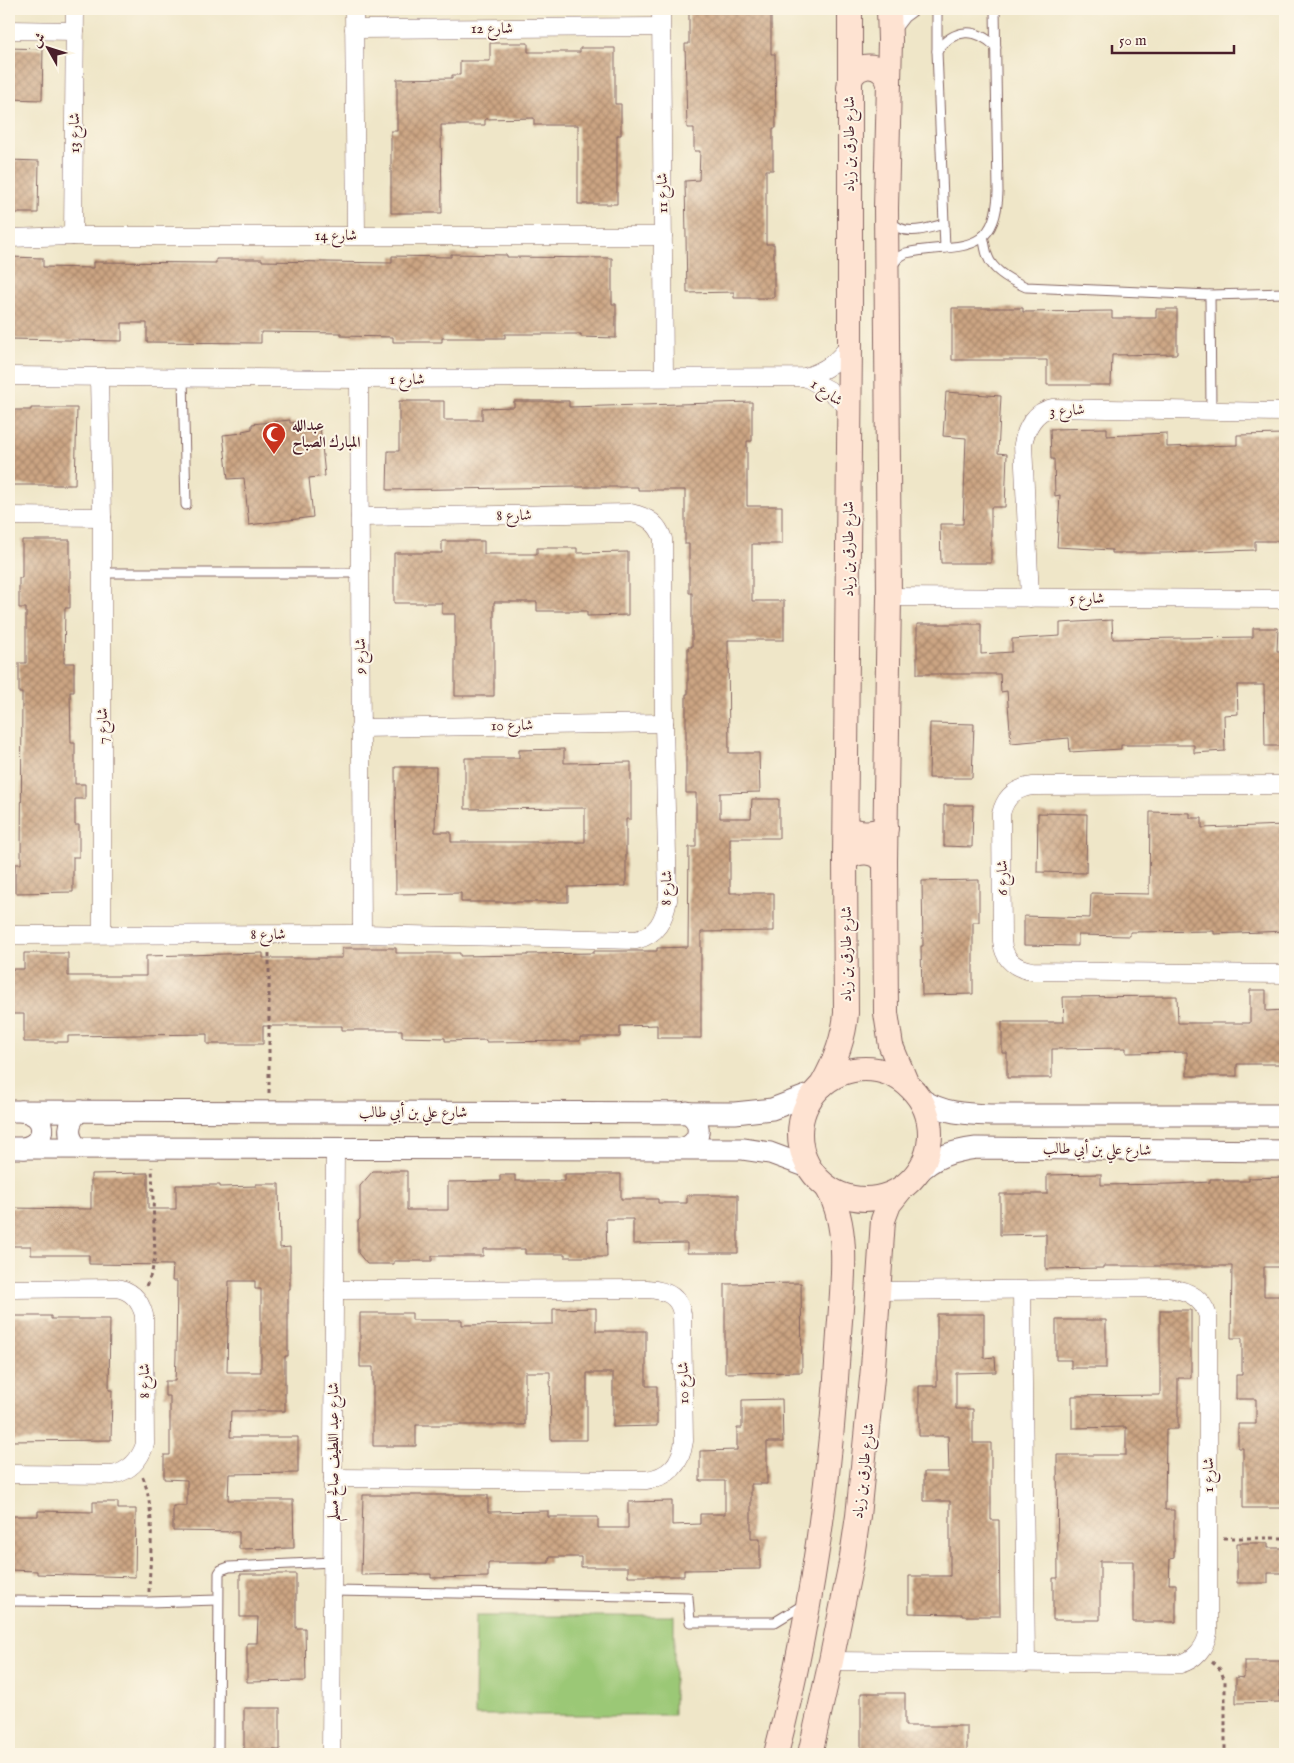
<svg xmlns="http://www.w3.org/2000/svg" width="1294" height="1763" viewBox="0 0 1294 1763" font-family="'IM FELL English',Amiri,serif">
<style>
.pitch{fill:#9bc876;stroke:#727450}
.building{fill:url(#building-cross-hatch);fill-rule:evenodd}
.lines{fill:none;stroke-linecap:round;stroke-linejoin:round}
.service-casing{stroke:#846562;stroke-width:11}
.minor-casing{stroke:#846562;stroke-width:19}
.tertiary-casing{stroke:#846562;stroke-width:23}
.secondary-casing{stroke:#846562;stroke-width:26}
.path{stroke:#846562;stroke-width:3;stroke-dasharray:4 4;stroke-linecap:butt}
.service{stroke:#fff;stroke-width:9}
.minor{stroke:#fff;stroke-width:18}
.tertiary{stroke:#fff;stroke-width:21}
.secondary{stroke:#fee3d2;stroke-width:24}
.labels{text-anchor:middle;stroke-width:4;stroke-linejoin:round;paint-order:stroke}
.street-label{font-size:15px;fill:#4a1f2b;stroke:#fcf5e5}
.poi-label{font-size:15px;font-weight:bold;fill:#4a1f2b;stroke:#fcf5e5;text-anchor:start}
</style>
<defs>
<pattern id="building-cross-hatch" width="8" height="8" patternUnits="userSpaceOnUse" patternTransform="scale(1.25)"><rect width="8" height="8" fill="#cca583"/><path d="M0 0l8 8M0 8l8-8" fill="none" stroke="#a8866b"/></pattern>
</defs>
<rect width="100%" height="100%" fill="#fcf5e5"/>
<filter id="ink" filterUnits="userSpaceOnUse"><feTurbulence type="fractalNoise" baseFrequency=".02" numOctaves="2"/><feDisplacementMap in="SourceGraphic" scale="10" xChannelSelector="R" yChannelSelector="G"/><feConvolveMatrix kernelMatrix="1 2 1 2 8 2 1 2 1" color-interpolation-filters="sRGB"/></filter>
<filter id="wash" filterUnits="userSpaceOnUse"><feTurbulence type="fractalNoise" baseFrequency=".0096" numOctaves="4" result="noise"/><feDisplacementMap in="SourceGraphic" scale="20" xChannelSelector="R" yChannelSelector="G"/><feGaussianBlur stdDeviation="1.12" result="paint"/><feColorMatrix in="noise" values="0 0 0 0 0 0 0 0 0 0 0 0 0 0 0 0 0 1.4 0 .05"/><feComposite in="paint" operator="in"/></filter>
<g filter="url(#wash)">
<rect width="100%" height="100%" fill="#efe6c8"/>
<polygon class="pitch" points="476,1616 674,1616 674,1715 475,1715"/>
<g id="blocks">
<g class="building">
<polygon points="689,9 771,9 771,54 775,54 776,128 773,128 773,170 766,170 766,244 774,244 774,298 734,298 734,292 687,293 685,181 699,180 700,151 694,151 694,128 687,128 685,44 689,44"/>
<polygon points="490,43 528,43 528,52 580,52 580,48 615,48 615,104 621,104 621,135 617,135 617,204 578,204 578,125 534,125 534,118 485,119 485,125 441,125 442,213 391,213 391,131 397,131 397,79 452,78 452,75 460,75 460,61 490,61"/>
<polygon points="9,48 43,49 42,100 9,99"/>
<polygon points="9,160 39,161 38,213 9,213"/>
<polygon points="451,254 507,255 507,257 612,258 612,304 616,304 616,338 581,337 581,334 505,334 505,338 442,338 442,342 393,342 393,337 341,336 341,333 261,332 261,343 147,342 147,323 122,323 122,341 9,339 9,257 43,258 43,267 93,268 93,262 216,263 216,259 262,259 262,261 392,263 392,256 451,257"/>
<polygon points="952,308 1023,308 1023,312 1112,311 1112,318 1156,318 1156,309 1177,309 1177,354 1112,355 1111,385 1047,385 1047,360 952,360"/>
<polygon points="946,392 1001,396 998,453 1007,454 1005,507 991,507 991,563 941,563 940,524 963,524 966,438 943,436"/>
<polygon points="399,401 444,401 444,420 482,420 482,408 514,407 514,401 569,401 569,407 752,402 752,441 747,441 747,506 782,506 782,544 752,544 752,601 784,601 784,640 728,640 729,753 759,753 760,792 720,793 720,818 751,818 752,799 779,799 779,838 730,838 730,893 774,893 774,931 701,932 701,1038 657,1038 657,1025 620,1026 620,1037 580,1037 580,1041 486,1042 486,1040 445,1041 445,1038 402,1037 402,1030 342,1030 342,1026 263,1026 263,1044 207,1044 207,1034 68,1036 68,1042 24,1042 24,1014 9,1014 9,969 24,969 24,953 68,953 68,976 146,976 146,956 263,953 263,958 342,958 342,948 396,948 396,953 460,953 460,956 528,955 528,954 594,953 594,951 657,951 657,948 688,947 689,847 696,847 696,793 686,793 686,694 688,694 688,647 692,647 692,593 689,593 689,544 685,544 685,490 638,490 638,487 575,487 387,490 388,451 399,451"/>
<polygon points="31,408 77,408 75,485 9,485 9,410 31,410"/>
<polygon points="290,420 290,423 302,422 303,428 320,426 325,476 309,478 313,517 249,525 244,478 228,479 223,435 243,433 242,431 252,429 252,424"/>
<polygon points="1107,428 1107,436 1167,433 1167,447 1237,445 1237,435 1285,434 1285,541 1255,541 1255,550 1166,553 1112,553 1112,550 1057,547 1060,495 1055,496 1054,459 1051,459 1050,429"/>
<polygon points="22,540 70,540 70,608 65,608 64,663 74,663 74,692 70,692 71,743 75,743 75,784 85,784 85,799 75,799 75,825 79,825 79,857 73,857 73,892 15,893 15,864 21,864 22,693 19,693 19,663 26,663 26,608 19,608 19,578 22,578"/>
<polygon points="442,541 484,541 484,554 537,554 537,548 577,548 577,553 628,552 628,615 587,616 587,611 537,611 537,602 494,602 494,696 455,696 455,614 442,614 442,603 394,603 394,553 442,553"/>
<polygon points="1112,620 1113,639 1253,637 1253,628 1278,628 1277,651 1285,651 1285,746 1265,746 1264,685 1237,685 1238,714 1224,715 1225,751 1194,753 1194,745 1121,745 1121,749 1070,752 1069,738 1011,743 1007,691 1001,692 1000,674 917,674 917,624 981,624 981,654 1012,652 1012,639 1060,636 1060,623"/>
<polygon points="930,723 974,724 972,778 929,778"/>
<polygon points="564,749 564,763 631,762 631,819 626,819 626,886 568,887 568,902 461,902 461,893 396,894 395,767 436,767 435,832 451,832 451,842 585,842 585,808 465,809 465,758 519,758 519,750"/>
<polygon points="944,805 973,805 972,847 944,846"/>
<polygon points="1150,812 1190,813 1190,818 1202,818 1202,828 1285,825 1285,931 1214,934 1214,931 1130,932 1130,936 1078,935 1078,946 1024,945 1024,916 1090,918 1091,893 1149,894"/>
<polygon points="1038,813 1087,814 1086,873 1037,872"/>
<polygon points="979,880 979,922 973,922 973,994 922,995 921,946 923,946 922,881"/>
<polygon points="1250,990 1266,990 1266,1011 1285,1010 1285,1064 1237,1064 1237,1076 1187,1076 1187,1052 1126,1053 1126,1048 1052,1049 1052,1078 1007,1078 1007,1053 1002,1053 1002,1022 1064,1022 1063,997 1177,996 1178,1023 1250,1023"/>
<polygon points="373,1171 407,1171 407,1210 448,1210 448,1182 500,1181 500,1175 515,1175 515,1181 565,1181 565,1174 621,1174 621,1199 658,1199 658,1203 687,1203 687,1195 738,1195 738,1253 687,1253 687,1243 633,1244 633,1219 606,1219 607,1257 565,1257 565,1254 525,1254 525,1249 483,1249 483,1256 432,1256 432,1261 394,1261 394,1264 367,1264 358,1253 358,1221 360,1219 360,1186"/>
<path d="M148,1173V1209H176V1185H220V1187L256,1186V1184H279L280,1248L290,1247V1289H288V1356H285V1411H231L230,1437H298V1473L229,1474L228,1500H293L294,1548L239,1549V1532L173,1531V1506H187V1480L164,1479V1455H170V1396H165V1381H175L176,1356L177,1281H172L173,1265L89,1264V1255H31V1246H9V1208L91,1209V1174ZM229,1281H255V1289H261V1372H227Z"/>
<polygon points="1101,1174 1101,1185 1174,1184 1210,1182 1210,1179 1223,1179 1224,1181 1249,1181 1249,1178 1285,1177 1285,1267 1264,1267 1264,1296 1285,1296 1285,1449 1282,1449 1282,1508 1243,1508 1243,1448 1238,1448 1238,1424 1256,1424 1256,1399 1236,1399 1236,1375 1242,1375 1242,1338 1231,1338 1232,1266 1103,1266 1103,1268 1046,1269 1046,1234 1000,1235 1000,1194 1047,1194 1047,1175"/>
<polygon points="801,1283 802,1372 725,1373 725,1284"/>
<polygon points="596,1308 596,1331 646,1331 646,1386 657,1386 657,1426 613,1427 613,1373 587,1373 587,1440 551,1440 550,1372 525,1372 525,1425 416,1425 416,1446 373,1446 373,1367 360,1367 360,1313 412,1313 412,1320 462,1320 462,1325 553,1324 553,1309"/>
<polygon points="1160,1310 1191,1310 1191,1378 1178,1378 1178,1429 1166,1429 1165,1510 1174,1510 1174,1558 1170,1559 1169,1584 1176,1584 1176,1622 1133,1622 1133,1561 1100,1561 1100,1620 1053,1620 1053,1578 1058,1578 1057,1455 1126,1455 1126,1427 1072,1428 1072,1396 1160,1395"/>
<polygon points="937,1314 984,1314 984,1358 995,1357 996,1372 956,1373 956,1409 973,1409 973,1443 991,1443 991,1520 999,1520 1000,1616 962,1616 962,1614 909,1613 909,1576 950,1576 950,1501 924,1501 924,1472 949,1472 948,1436 919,1436 919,1386 937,1386"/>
<polygon points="12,1316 51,1316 51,1319 110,1319 109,1390 112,1390 111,1440 9,1441 9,1385 11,1385"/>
<polygon points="1056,1320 1106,1320 1106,1368 1071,1368 1071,1360 1056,1360"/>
<polygon points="782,1399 783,1442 767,1442 767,1484 751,1484 751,1539 760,1539 760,1569 684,1570 684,1576 628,1576 628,1567 581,1567 581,1557 549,1557 549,1563 488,1563 488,1577 431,1578 431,1574 361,1575 363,1495 488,1495 488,1512 548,1511 548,1517 598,1517 598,1528 628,1528 628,1502 672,1501 672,1525 700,1524 700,1514 725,1514 725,1481 700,1481 700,1451 737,1450 737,1428 742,1428 742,1400"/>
<polygon points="93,1502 118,1502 118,1509 136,1509 135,1577 37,1574 37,1571 9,1570 9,1516 38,1516 38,1511 93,1512"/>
<polygon points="1237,1543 1268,1543 1268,1548 1285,1548 1285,1573 1268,1573 1268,1583 1237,1583"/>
<polygon points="240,1574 296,1574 296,1628 305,1628 306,1681 247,1682 247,1643 257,1643 258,1617 240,1617"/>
<polygon points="1244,1661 1280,1661 1280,1702 1236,1703 1236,1677 1244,1678"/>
<polygon points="861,1693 905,1693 905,1726 967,1726 967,1754 861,1754"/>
<rect x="244" y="1708" width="36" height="42"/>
</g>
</g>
</g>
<g filter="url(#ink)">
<use href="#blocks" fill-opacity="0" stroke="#846562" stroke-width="1"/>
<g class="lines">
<g class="service-casing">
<g id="service">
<polyline points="937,9 937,51 945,248"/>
<polyline points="895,30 905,17 916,9"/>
<path d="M937,51C954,28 976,27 996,47"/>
<path d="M891,221C903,238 928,228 944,224"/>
<path d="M983,236C985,243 985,250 988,257C993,271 1012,281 1026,287L1210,295L1285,293"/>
<path d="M891,267L899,257L906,253C954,242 996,260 998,192L995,9"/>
<polyline points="1210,295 1211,411"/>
<polyline points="183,378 186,505"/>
<polyline points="102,573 360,573"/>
<polyline points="332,1591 688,1597 690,1622 775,1622 803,1605"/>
<polyline points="9,1601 149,1602 218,1600"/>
<polyline points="218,1754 219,1573 221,1570 229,1567 333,1562"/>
</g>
</g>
<g class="minor-casing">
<g id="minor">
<polyline points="354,9 356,235"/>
<polyline points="661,9 664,377"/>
<polyline points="354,29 660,27"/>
<polyline points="9,30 75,31"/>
<polyline points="73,236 75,9"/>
<polyline points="9,238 73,236 663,236"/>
<path d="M9,376L359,379L805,377C825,371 838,362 850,344"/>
<polyline points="805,377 829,390 849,408"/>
<polyline points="99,378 102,517 102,934"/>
<polyline points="359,379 362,934"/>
<polyline points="9,516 102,517"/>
<polyline points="889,597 1285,599"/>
<path d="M1030,598L1023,444C1026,428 1035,411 1052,408L1285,412"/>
<polyline points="360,728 664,723"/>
<path d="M1285,785L1033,786C1015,788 1005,797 1001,814L1002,941C1004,960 1014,968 1032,971L1285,974"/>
<path d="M9,935L362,934L636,940C657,935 664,920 668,900L664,723L663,539C658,523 647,516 631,513L360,517"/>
<path d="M9,1289L116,1288C131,1290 140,1300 144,1315L145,1444C140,1460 129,1471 113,1475L9,1474"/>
<polyline points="1022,1290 1026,1663"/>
<path d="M333,1478L646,1480C669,1477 681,1464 684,1441L682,1314C679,1295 665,1290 647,1289L334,1290"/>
<path d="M831,1661L1180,1664C1195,1660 1205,1648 1208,1633V1316C1202,1297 1187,1290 1168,1288L879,1291"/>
<polyline points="331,1754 335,1149"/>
</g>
</g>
<g class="tertiary-casing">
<g id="tertiary">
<path d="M921,1099C942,1113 965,1114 990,1115H1285"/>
<polyline points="9,1111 735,1113 772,1109 814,1093"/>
<path d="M21,1111C47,1113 49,1142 24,1148"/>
<polyline points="9,1148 743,1149 770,1153 808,1167"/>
<path d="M78,1148C66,1137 67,1121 80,1111"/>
<path d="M684,1148C702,1142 703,1122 687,1112"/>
<path d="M917,1174C933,1157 953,1151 976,1148L1285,1151"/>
</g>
</g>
<g class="secondary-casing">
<g id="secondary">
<polyline points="889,9 890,40 886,208 889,597 885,861 886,1013 891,1046 906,1082"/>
<path d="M849,88C850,62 881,59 889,83"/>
<path d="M846,828C860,834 872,834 886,828"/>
<path d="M845,859C860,850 872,850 885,861"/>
<circle cx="865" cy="1134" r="65"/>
<path d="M822,1085C835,1062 844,1039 846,1013L845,859L850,344V9"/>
<path d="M776,1754C811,1618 831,1474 839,1334C842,1289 851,1229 828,1189"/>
<polyline points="810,1754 831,1661 851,1563 858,1516 873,1368 883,1220 889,1204 901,1189"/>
</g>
</g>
<g class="path">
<polyline points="269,1093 269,950"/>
<polyline points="146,1286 152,1272 155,1257 152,1167"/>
<path d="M143,1477C156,1513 150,1554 149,1592"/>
<polyline points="1223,1538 1285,1538"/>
<polyline points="1212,1662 1220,1669 1225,1681 1225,1754"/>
</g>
<use href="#service" class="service"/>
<use href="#minor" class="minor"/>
<use href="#tertiary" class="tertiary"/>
<use href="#secondary" class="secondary"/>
</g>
</g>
<defs>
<g id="mosque-pin" transform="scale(1.25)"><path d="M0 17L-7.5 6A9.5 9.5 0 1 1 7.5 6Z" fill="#c8321e" stroke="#fcf5e5"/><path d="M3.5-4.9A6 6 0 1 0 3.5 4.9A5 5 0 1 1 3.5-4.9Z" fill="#fff"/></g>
</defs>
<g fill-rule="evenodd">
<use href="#mosque-pin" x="274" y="434"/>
</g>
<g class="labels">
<g class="street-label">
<text x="492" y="33">شارع 12</text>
<text transform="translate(74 133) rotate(-90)" y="5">شارع 13</text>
<text transform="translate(849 144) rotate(-90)" y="5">شارع طارق بن زياد</text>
<text transform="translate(662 193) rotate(-91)" y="5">شارع 11</text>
<text x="336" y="240">شارع 14</text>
<text x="407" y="384">شارع 1</text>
<text transform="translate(827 392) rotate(35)" y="5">شارع 1</text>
<text transform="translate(1067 410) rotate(-3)" y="5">شارع 3</text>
<text transform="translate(514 515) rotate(-1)" y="5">شارع 8</text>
<text transform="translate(848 549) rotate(-90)" y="5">شارع طارق بن زياد</text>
<text x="1087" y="603">شارع 5</text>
<text transform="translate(360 656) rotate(-90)" y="5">شارع 9</text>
<text transform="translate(512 725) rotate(-1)" y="5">شارع 10</text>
<text transform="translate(102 726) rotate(-90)" y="5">شارع 7</text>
<text transform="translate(1002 878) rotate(-91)" y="5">شارع 6</text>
<text transform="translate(666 888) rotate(-88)" y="5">شارع 8</text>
<text x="268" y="939">شارع 8</text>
<text transform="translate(846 954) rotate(-90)" y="5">شارع طارق بن زياد</text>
<text x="413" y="1117">شارع علي بن أبي طالب</text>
<text transform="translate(1097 1149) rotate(1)" y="5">شارع علي بن أبي طالب</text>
<text transform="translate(144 1381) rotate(-90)" y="5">شارع 8</text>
<text transform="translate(683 1383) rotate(-91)" y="5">شارع 10</text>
<text transform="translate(333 1452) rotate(-90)" y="5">شارع عبد اللطيف صالح مسلم</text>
<text transform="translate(863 1471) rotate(-83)" y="5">شارع طارق بن زياد</text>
<text transform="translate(1208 1475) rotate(-90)" y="5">شارع 1</text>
</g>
<g class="poi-label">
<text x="292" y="430">عبدالله<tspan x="292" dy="17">المبارك الصباح</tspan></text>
</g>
</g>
<rect width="1294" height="1763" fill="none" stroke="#fcf5e5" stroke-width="30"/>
<g transform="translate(48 48) rotate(309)" stroke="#fcf5e5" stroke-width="4" paint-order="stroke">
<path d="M0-4L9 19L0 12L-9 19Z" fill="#4a1f2b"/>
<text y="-8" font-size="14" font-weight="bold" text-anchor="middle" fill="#4a1f2b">ش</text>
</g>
<path d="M1112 45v8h122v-8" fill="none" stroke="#4a1f2b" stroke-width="2.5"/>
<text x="1119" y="45" font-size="15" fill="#4a1f2b" stroke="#fcf5e5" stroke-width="4" paint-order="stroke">50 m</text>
</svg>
